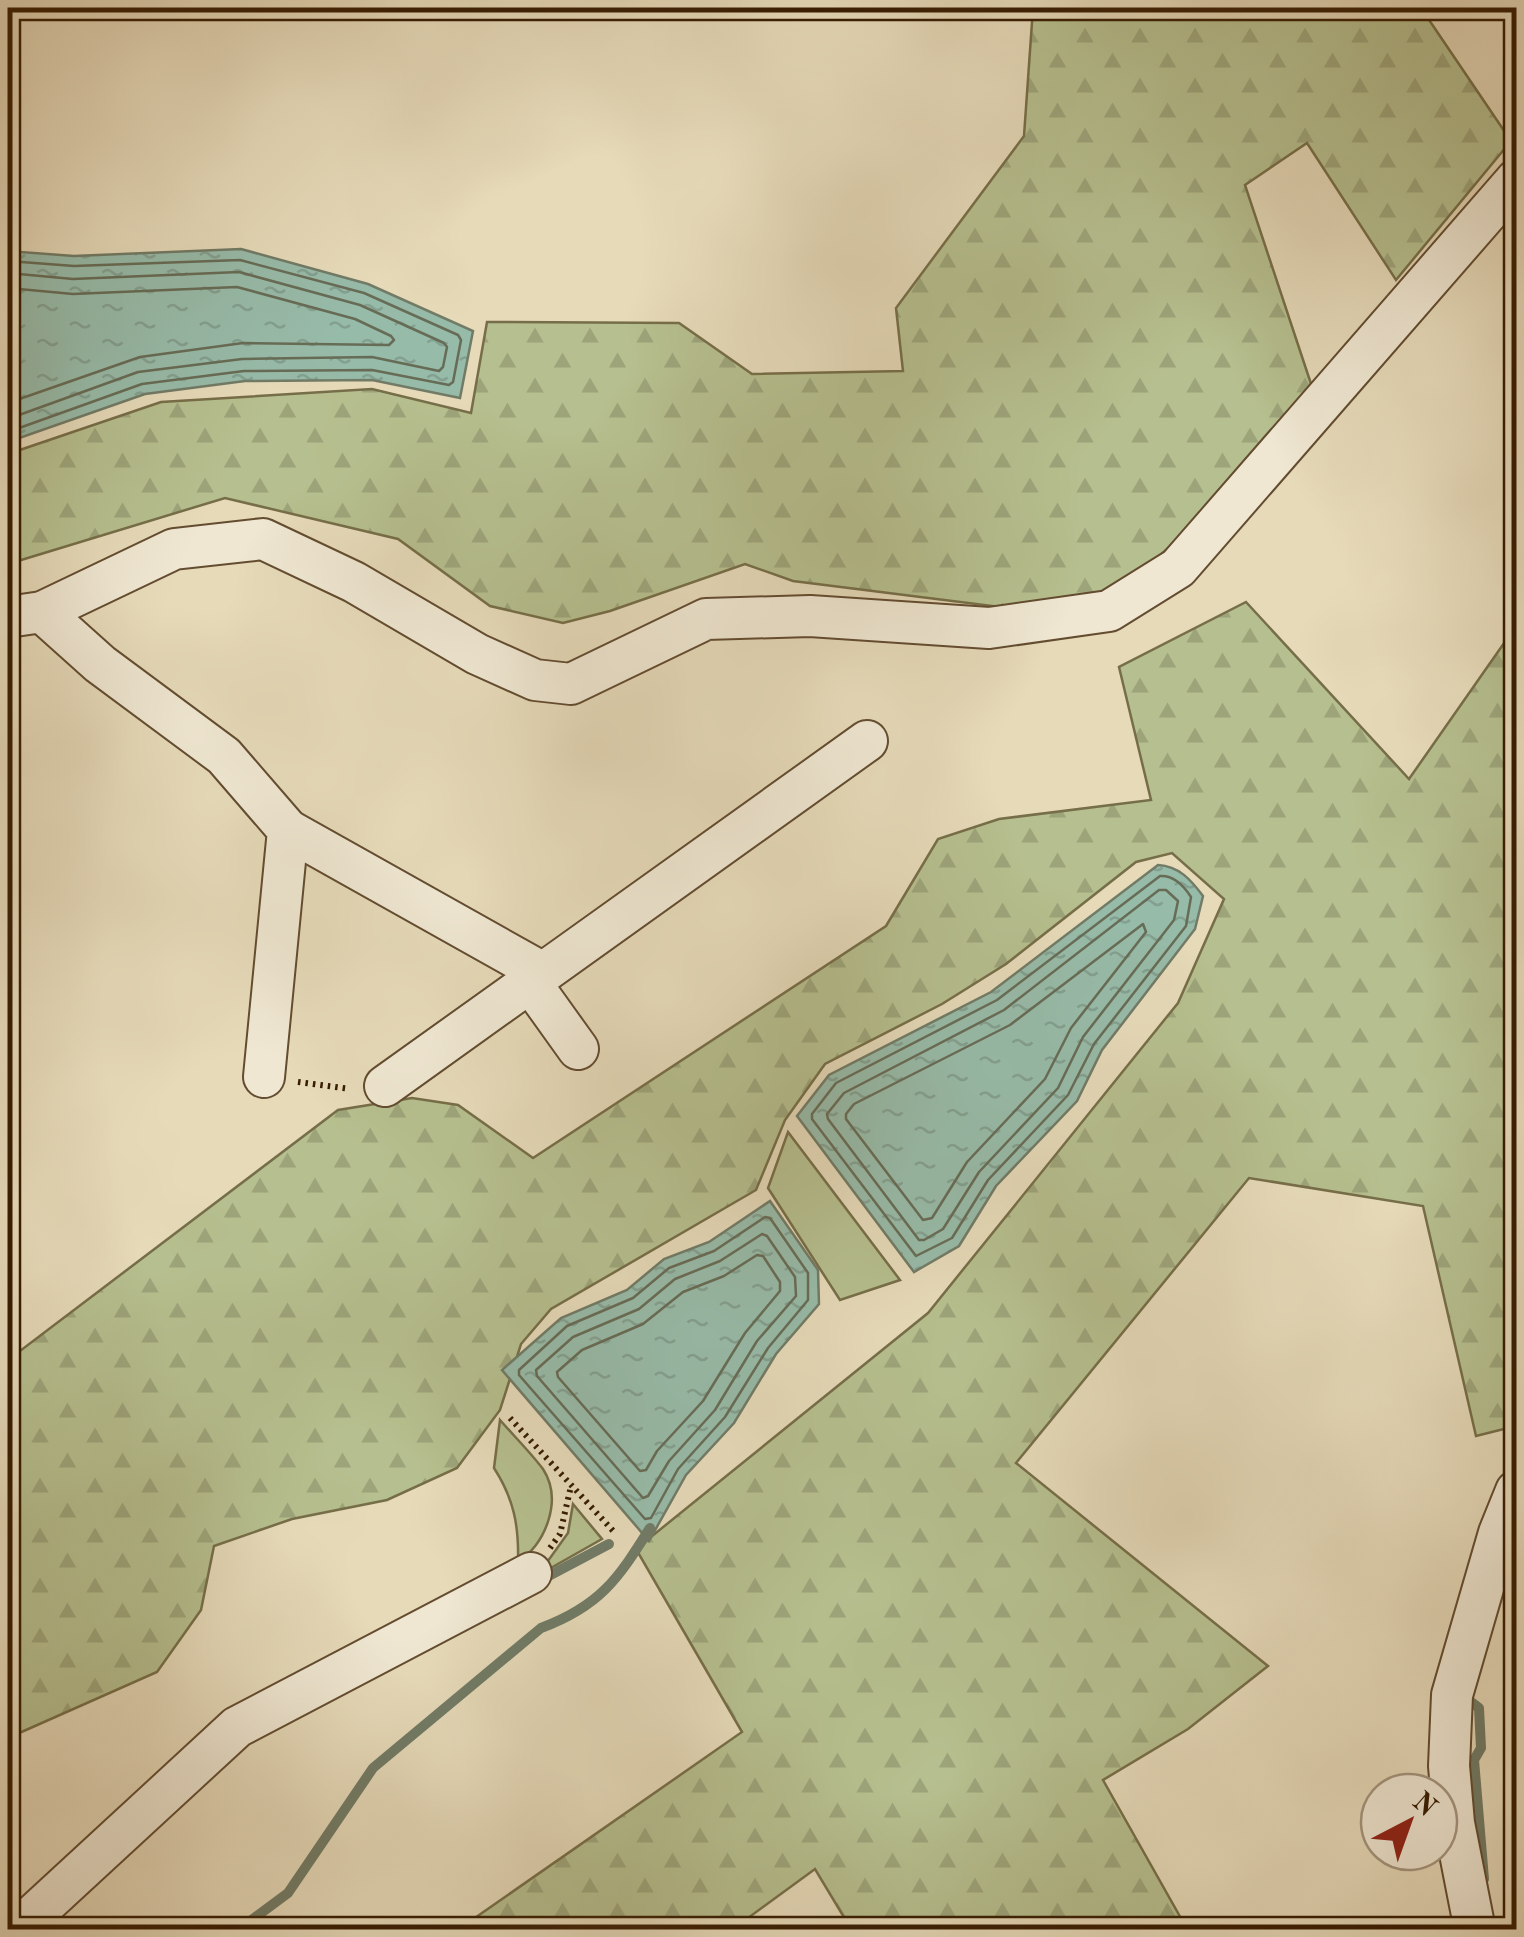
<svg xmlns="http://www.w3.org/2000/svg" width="1524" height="1937" viewBox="0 0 1524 1937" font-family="'Old Standard TT',serif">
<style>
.green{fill:#b6bf8f;stroke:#766e48;stroke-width:2.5}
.forest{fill:url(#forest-firs);stroke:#766e48;stroke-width:2.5}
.water{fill:url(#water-ripples);stroke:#717b66;stroke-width:2.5}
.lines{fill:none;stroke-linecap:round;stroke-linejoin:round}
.shore{stroke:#676c56;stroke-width:2.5}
.stream{stroke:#717b66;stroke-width:10}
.minor-casing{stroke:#634c30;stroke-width:44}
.path{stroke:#371c02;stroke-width:6;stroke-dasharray:2.5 5;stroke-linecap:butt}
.minor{stroke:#efe7d2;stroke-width:40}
</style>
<defs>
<pattern id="forest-firs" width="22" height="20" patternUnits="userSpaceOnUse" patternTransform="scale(2.5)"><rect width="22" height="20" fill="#b6bf8f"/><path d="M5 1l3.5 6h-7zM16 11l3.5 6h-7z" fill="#9da47a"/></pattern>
<pattern id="water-ripples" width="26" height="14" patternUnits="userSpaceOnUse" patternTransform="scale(2.5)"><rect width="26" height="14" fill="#97bba9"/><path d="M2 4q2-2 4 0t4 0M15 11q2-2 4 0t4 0" fill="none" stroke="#83a090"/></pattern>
</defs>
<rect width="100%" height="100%" fill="#e6dab9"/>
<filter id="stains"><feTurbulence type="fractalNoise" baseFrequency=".002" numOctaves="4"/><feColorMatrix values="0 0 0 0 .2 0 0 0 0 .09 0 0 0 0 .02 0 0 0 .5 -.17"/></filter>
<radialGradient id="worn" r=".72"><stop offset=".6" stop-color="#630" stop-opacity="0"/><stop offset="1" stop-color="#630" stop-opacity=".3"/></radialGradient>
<g class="green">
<polygon points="788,1132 900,1280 840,1300 768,1188"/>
<path d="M500,1420C514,1436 530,1452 543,1469C563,1500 546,1543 518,1562C519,1526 514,1499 494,1468Z"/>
<polygon points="573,1504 602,1539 549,1569 545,1565 568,1533"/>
</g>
<g class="forest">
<polygon points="1033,8 1421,8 1511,141 1396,280 1307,143 1245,185 1319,408 1153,562 1105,591 1008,608 793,581 745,564 610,611 563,623 490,606 398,539 225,498 8,564 8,454 161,402 372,389 471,413 487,322 679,323 752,374 903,371 896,308 1024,136"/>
<polygon points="1246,602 1409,779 1516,626 1516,1426 1476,1436 1423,1206 1249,1178 1016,1463 1268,1666 1188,1729 1103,1780 1187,1929 851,1929 815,1869 733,1929 459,1929 742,1732 636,1549 928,1313 1178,1003 1224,899 1172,853 1136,862 1006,964 942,1004 825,1064 785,1120 756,1190 551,1309 521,1344 500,1410 457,1468 387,1500 292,1519 214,1546 201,1610 157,1672 8,1738 8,1360 338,1110 412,1098 458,1105 533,1158 886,926 938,839 999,819 1151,800 1119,667"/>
</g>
<g class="water">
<polygon points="241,249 368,284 473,331 460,398 372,380 245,381 145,394 8,442 8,251 74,256"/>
<path d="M1158,865C1179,866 1191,880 1203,896L1195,929L1102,1050L1077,1101L996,1186L959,1246L914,1272L797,1116L829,1075L991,992Z"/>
<polygon points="770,1201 818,1270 819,1304 776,1354 734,1423 686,1475 649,1541 502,1370 561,1318 627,1290 664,1259 709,1242"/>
</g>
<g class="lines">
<g class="shore">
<polyline points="8,261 74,266 240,260 364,293 458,335 461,340 453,382 449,385 372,370 244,371 142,384 8,432"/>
<polyline points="8,273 73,279 239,272 360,305 444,343 447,347 443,367 439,371 372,357 242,359 138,372 8,419"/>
<polyline points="8,288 73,294 237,287 355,319 391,336 394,340 389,345 243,343 140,357 8,403"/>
<path d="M1160,876C1174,875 1184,886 1191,897L1186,926L1094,1044L1068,1095L988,1180L952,1238L916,1256L812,1119V1114L836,1083L997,1000Z"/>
<polygon points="1166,890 1178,901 1174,920 1083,1037 1058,1088 979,1172 943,1229 924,1240 919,1240 828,1119 827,1114 844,1093 1004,1010 1159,890"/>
<polygon points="1143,924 1146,932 1071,1028 1045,1079 967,1162 932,1218 923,1220 846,1119 846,1114 854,1104 1010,1025"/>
<polygon points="765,1217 770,1218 808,1273 808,1300 768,1348 725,1417 678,1469 651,1518 645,1519 519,1375 519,1370 567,1326 633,1298 669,1268 714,1251"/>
<polygon points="762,1234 767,1236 795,1277 796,1296 757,1341 715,1410 669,1461 648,1496 643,1498 537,1376 536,1370 573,1337 639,1309 675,1279 720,1261"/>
<polygon points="757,1255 763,1256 780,1282 780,1291 745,1333 703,1401 657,1451 646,1470 640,1471 558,1377 557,1372 582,1350 643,1324 683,1292 724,1276"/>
</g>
<g class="stream">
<polyline points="1507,1574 1516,1547"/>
<polyline points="539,1581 609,1544"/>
<polyline points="1467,1695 1466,1698 1479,1708 1481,1748 1474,1760 1484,1879"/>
<path d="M238,1930L288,1893L373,1768L541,1628C600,1606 618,1579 650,1528"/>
</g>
<g class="minor-casing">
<g id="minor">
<polyline points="42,612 100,664 224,756 288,830 264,1077"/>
<polyline points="8,617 42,612 174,549 263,539 354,582 477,654 535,680 571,684 706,619 810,616 989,628 1109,611 1178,568 1516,180"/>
<polyline points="288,830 543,973"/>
<polyline points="530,982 578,1049"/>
<polyline points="385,1086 867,741"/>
<polyline points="17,1930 237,1727 531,1573"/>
<polyline points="1475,1930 1454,1823 1449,1766 1452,1695 1499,1533 1516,1491"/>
</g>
</g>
<g class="path">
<polyline points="298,1082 350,1089"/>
<polyline points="510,1418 615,1533"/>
<polyline points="550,1548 560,1534 571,1486"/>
</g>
<use href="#minor" class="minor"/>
</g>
<rect width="1524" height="1937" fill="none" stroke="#e6dab9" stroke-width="40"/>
<rect x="10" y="10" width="1504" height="1917" fill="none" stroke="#371c02" stroke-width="5"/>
<rect x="20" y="20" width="1484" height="1897" fill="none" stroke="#371c02" stroke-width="2.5"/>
<g transform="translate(1409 1822) rotate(41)"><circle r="48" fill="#efe7d2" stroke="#a5967f" stroke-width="2.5"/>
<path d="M0-8L18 38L0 25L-18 38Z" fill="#8f2418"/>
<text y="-15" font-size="28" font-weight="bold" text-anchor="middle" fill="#371c02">N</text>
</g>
<rect width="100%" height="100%" filter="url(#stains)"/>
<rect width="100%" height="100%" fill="url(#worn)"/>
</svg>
